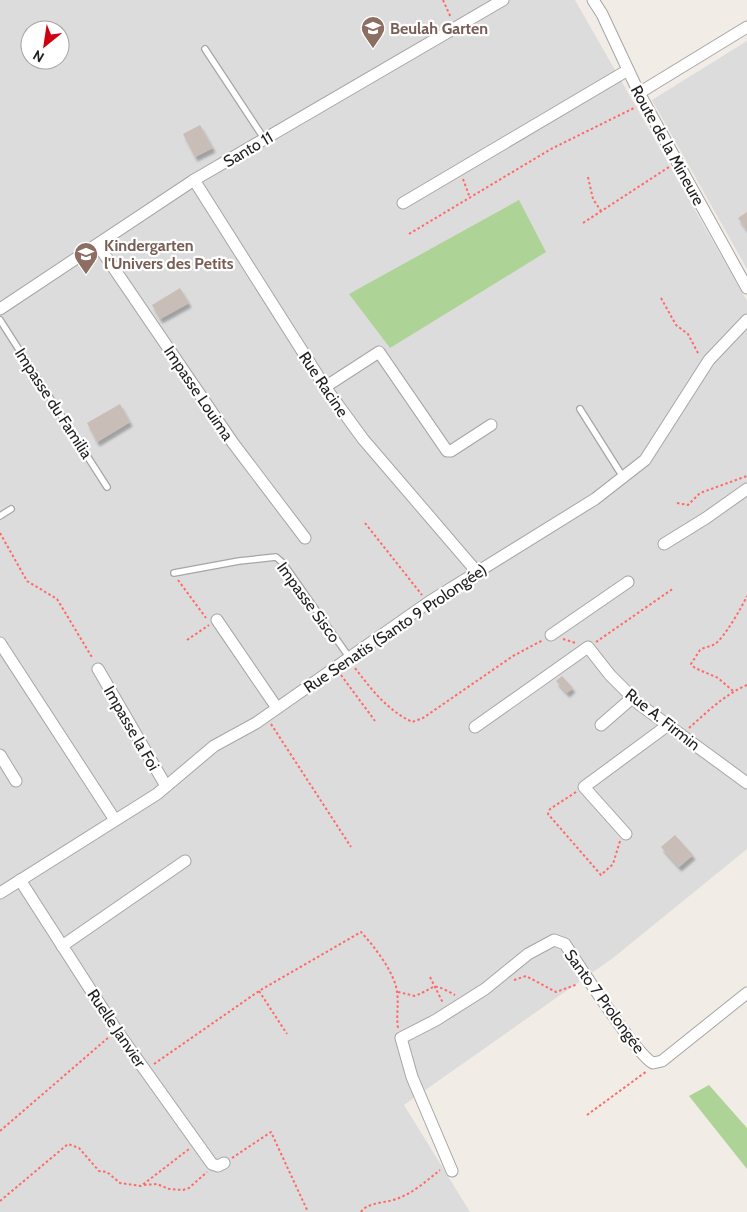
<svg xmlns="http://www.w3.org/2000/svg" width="747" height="1212" viewBox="0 0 747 1212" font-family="Cabin,sans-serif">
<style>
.residential{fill:#dddcdc;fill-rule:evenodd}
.forest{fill:#add496}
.building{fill:#c9bdb7;filter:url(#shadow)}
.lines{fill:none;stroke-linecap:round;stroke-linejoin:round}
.lane-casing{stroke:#a6a6a6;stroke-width:8}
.street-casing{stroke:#a6a6a6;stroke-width:13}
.path{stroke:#ff6a67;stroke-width:2;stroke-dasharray:2.5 2.5;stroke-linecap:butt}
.lane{stroke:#fff;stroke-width:5.5}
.street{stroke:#fff;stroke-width:11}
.labels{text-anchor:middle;stroke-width:4.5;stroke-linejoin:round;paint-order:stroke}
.education-label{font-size:16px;font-weight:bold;fill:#785e54;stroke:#fff;text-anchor:start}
.street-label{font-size:16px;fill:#1f1f1f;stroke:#fff}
</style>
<defs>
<filter id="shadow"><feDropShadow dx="2.5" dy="4.5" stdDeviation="1" flood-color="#0004"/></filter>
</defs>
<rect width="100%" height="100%" fill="#f1ece5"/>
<g class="residential">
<path d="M0,0H575L747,301V849L613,958L404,1105L470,1212H0ZM30,30H60V60H30Z"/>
<polygon points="747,41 747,269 652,100"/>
</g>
<g class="forest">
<polygon points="519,200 546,252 390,348 349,294"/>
<polygon points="709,1085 747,1128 747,1169 689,1096"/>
</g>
<g class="building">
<polygon points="200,125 213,148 195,157 183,134"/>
<polygon points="747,212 747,230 738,218"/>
<polygon points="180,288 189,303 160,319 152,305"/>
<polygon points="120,404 130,422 97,442 87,423"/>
<polygon points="562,676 573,688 567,693 556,681"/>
<polygon points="675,835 693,855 679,867 661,847"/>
</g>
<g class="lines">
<g class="lane-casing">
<g id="lane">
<polyline points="205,49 265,140"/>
<polyline points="0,320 107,487"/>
<polyline points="580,409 623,477"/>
<polyline points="0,516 11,509"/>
<polyline points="174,573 239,561 276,557 283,563 349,657"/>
</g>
</g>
<g class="street-casing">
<g id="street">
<polyline points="593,0 602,14 639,93 747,288"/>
<polyline points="639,93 747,27"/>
<polyline points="194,180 325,387 363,439 477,572"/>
<polyline points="403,203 628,70"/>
<polyline points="98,245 233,443 305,538"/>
<polyline points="0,309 194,180 503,0"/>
<polyline points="325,387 379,352 447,451 451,451 491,425"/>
<polyline points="664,544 706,518 747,489"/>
<polyline points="217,620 277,708"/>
<polyline points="551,635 628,582"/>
<polyline points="0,643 115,820"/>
<polyline points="98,669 166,786"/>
<polyline points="601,725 632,698"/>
<polyline points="475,727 588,647 610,675 639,704 747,783"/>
<polyline points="0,755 16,781"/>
<polyline points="626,834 584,787 668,725"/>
<polyline points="20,880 117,1031 212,1164 218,1166 224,1163"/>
<polyline points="0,893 157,794 214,746 256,723 429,602 595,499 645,460 709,360 747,320"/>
<polyline points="62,946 185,861"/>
<path d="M452,1171L412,1077L401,1038L436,1020L485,989L528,954L554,940L565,944C578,964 637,1056 653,1063L662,1061L747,993"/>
</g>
</g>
<g class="path">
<polyline points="443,0 451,18"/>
<polyline points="588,177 593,199 601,211"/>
<polyline points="463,179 470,198"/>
<polyline points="583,223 669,167"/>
<polyline points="409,234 551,149 636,107"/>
<polyline points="661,298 676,325 688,334 699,355"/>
<polyline points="677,503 688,505 700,493 747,476"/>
<polyline points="365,523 422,595"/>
<polyline points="0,533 27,581 57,599 93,659"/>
<polyline points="178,580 206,618"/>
<polyline points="563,639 576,643"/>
<polyline points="187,640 209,625"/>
<polyline points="596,642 674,588"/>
<path d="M355,668C372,690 386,709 412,722L423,718L513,656L543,640"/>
<polyline points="341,675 375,721"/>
<path d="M733,691L718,678L695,668L691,664L700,650C704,647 710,647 715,644C724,638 742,607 747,596"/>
<polyline points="271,724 351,847"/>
<path d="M689,728C707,712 724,695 747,685"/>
<polyline points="576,792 550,809 548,814 601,875 613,864 620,841"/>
<polyline points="430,977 443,1003"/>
<polyline points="514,980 526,976 556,992 578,984"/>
<polyline points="259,991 287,1034"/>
<path d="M398,992L415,996C438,987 429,981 455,995"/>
<path d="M154,1064L259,991L361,932C374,946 395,973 397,992C399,1004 396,1015 398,1028"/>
<polyline points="587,1115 647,1071"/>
<polyline points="0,1131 109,1037"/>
<polyline points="232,1158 271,1132 308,1212"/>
<polyline points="144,1185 157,1184 169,1189 183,1190 189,1188 207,1172"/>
<polyline points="0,1201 68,1144 79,1148 99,1171 107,1172 120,1183 141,1186 189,1149"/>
<path d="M361,1212C366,1204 380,1203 389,1201C409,1197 425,1182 440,1170"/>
</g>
<use href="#lane" class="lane"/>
<use href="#street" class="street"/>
</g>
<defs>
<g id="school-pin" transform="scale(1.25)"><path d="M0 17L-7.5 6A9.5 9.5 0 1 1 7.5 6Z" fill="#8d6e63" stroke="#fff"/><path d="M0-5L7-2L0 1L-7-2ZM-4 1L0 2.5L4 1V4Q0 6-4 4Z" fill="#fff"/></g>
</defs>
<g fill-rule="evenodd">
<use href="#school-pin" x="373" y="28"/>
<use href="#school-pin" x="86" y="254"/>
</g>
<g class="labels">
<g class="education-label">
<text x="390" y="34">Beulah Garten</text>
<text x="104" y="251">Kindergarten<tspan x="104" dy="18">l'Univers des Petits</tspan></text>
</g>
<g class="street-label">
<text transform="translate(668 145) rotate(61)" y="6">Route de la Mineure</text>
<text transform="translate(248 149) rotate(-30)" y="6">Santo 11</text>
<text transform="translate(324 384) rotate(56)" y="6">Rue Racine</text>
<text transform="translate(199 393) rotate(56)" y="6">Impasse Louima</text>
<text transform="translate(54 403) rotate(57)" y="6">Impasse du Familia</text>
<text transform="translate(309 602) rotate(54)" y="6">Impasse Sisco</text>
<text transform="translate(395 628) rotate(-34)" y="6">Rue Senatis (Santo 9 Prolongée)</text>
<text transform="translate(663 719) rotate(38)" y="6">Rue A. Firmin</text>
<text transform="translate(132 728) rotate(60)" y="6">Impasse la Foi</text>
<text transform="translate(605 1001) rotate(54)" y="6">Santo 7 Prolongée</text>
<text transform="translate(117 1028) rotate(56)" y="6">Ruelle Janvier</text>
</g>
</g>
<g transform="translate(45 45) rotate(210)"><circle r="24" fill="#ffffff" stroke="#a5a5a5"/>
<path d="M0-4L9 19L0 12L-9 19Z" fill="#ce0012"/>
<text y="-8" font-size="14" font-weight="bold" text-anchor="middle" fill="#1f1f1f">N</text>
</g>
</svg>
